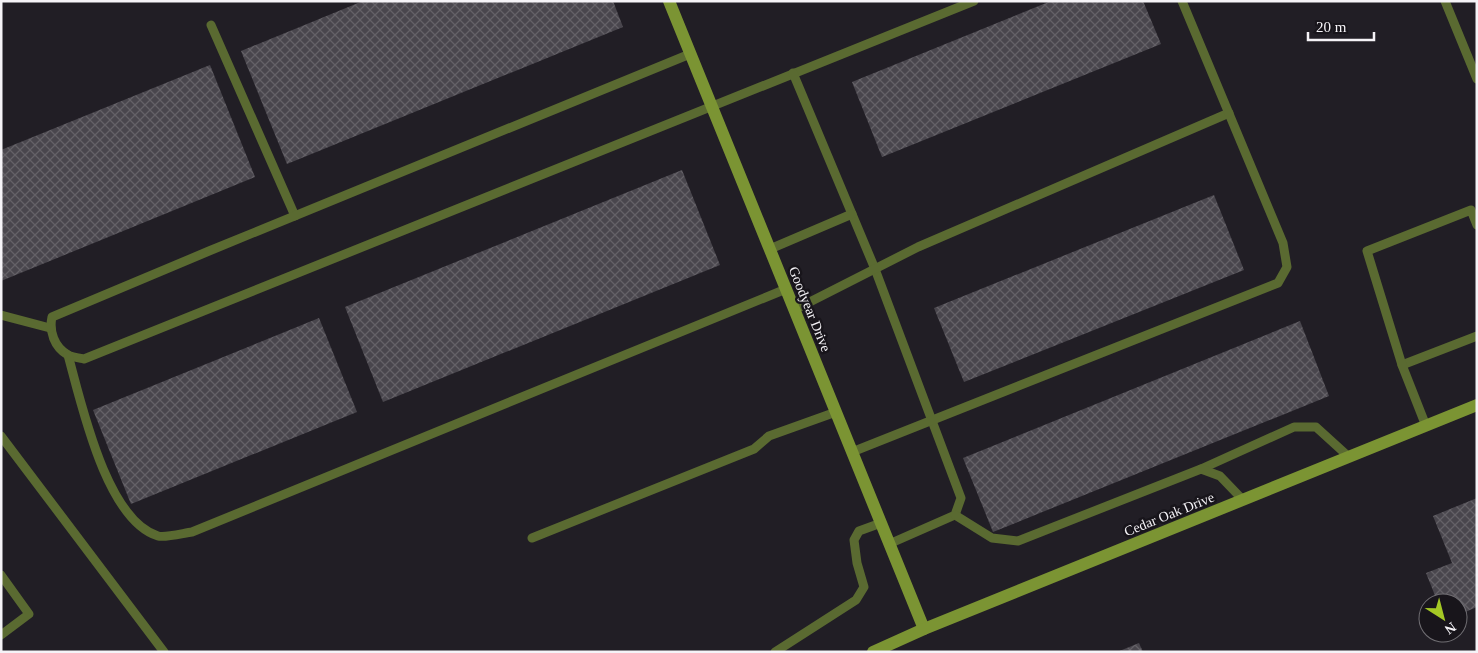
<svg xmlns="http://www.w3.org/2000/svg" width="1478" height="653" viewBox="0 0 1478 653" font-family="Georgia,serif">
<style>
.building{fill:url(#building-cross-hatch)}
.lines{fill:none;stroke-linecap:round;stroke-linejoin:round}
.lane{stroke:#5a6a31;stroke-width:9}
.secondary{stroke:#7b9433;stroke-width:12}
.labels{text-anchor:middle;stroke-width:5;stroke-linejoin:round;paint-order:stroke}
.street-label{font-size:14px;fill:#f5f3f7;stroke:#18151b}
</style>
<defs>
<pattern id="building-cross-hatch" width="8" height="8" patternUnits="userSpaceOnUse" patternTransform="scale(1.25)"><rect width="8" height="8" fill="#49464d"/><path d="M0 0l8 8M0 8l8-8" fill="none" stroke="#646167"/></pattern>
</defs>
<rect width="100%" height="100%" fill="#211e25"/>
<g class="building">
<polygon points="363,1 613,1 623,27 287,164 241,51"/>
<polygon points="1051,1 1143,1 1161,44 882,157 852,82"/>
<polygon points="210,65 255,177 1,281 1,150"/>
<polygon points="682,170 720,265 383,402 345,307"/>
<polygon points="1214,195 1244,270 964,382 934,308"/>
<polygon points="319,318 357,412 131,504 93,410"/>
<polygon points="1300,321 1329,396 993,532 963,458"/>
<polygon points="1477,498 1477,607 1458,615 1458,603 1438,603 1426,573 1452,563 1433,516"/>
<polygon points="1139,643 1143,652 1117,652"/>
</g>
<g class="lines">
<g class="lane">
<polyline points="1445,1 1477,79"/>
<polyline points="211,25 295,216"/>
<path d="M690,54L209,251L52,317C49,331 54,347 68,355C72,357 79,358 84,359L974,1"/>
<polyline points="793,73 875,269 961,498 955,515 889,544"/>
<polyline points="770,249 852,214"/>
<polyline points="794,310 918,247 1229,113"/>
<polyline points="1,315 50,328"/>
<path d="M68,355C81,402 106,520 158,536C165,538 184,533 192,532L786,289"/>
<polyline points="1402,365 1477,336"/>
<polyline points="1426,426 1402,365 1367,251 1471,210 1477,225"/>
<polyline points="1,436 164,652"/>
<polyline points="852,452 1278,283 1287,267 1283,243 1182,1"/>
<polyline points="1201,469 1294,427 1316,427 1349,457"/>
<polyline points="955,515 992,538 1018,541 1201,469 1220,476 1243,500"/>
<polyline points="532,538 754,449 769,436 836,412"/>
<polyline points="1,575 29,614 1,635"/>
<polyline points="775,652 856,600 864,587 857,563 854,540 859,531 881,523"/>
</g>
<g class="secondary">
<polyline points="669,1 924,629"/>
<polyline points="873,652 924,629 1477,405"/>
</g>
</g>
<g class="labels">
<g class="street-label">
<text transform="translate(810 309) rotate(68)" y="5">Goodyear Drive</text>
<text transform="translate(1169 514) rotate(-22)" y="5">Cedar Oak Drive</text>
</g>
</g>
<rect width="1478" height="653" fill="none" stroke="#f5f3f7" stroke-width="5"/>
<g transform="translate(1443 618) rotate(144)"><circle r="24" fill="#18151b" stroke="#706e73"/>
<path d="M0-4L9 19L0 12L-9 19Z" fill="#a4c825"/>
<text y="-8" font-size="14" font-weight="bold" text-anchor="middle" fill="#f5f3f7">N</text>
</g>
<path d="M1308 32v8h66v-8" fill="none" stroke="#f5f3f7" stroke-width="2.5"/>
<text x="1316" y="32" font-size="15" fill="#f5f3f7" stroke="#18151b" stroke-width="4" paint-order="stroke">20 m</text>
</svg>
